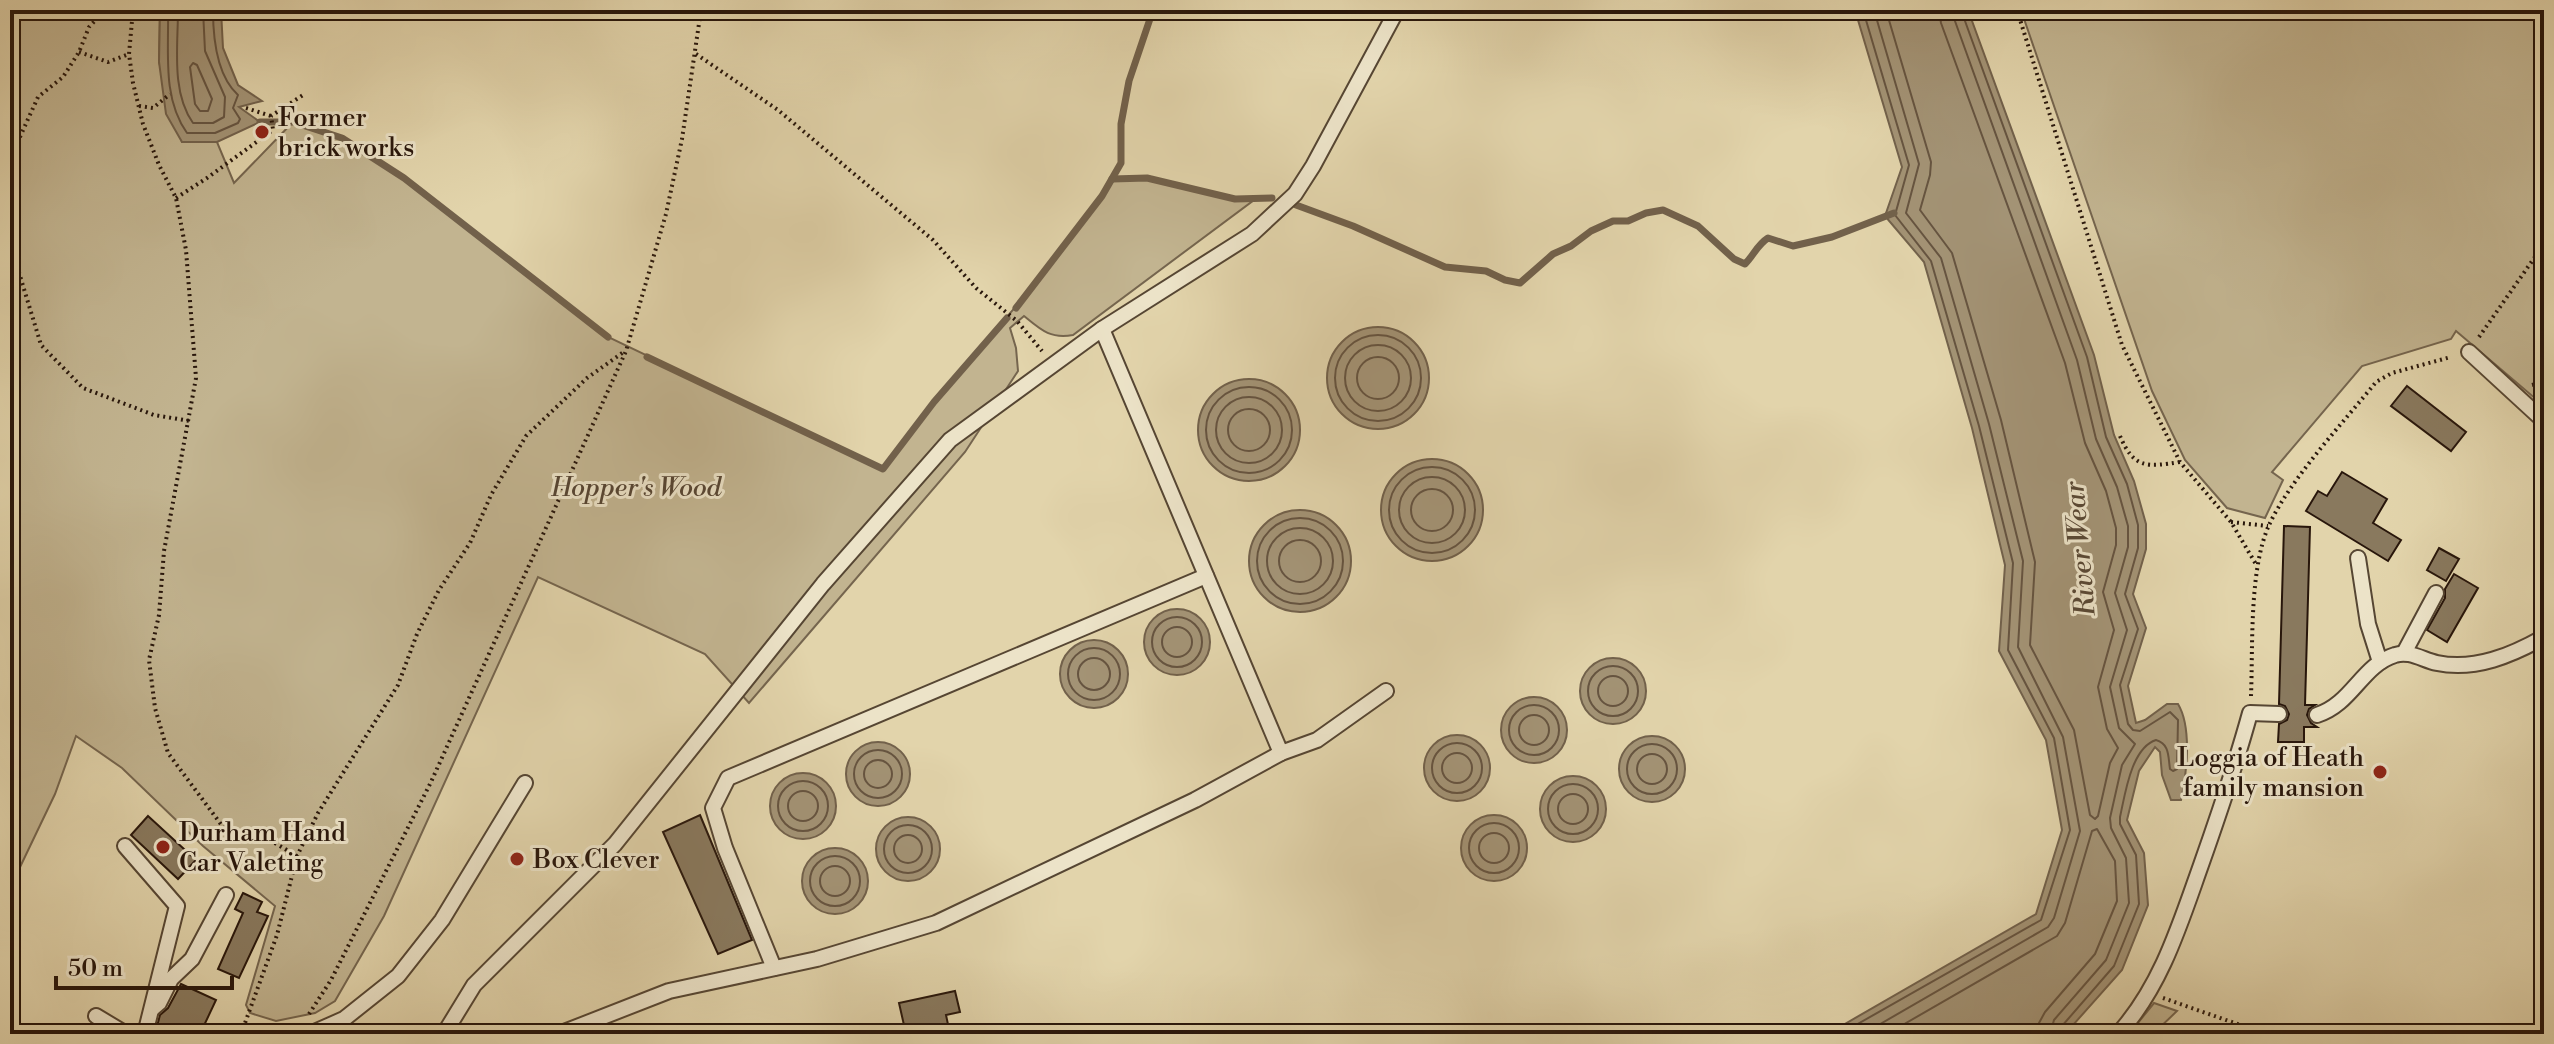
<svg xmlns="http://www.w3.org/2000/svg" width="2554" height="1044" viewBox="0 0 2554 1044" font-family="'Libre Bodoni',serif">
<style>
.green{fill:#c2b490;stroke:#75654e;stroke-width:2}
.water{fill:#a39375;stroke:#72614b;stroke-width:2}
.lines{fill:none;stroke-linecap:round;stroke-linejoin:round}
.shore{stroke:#665440;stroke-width:2}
.stream{stroke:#72614b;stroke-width:7}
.building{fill:#89795e;stroke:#28160b;stroke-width:2}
.lane-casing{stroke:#564633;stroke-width:18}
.path{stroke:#28160b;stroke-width:4;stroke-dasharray:2 4;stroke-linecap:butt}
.lane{stroke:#ece3c8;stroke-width:14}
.poi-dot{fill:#8f2418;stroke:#ece3c8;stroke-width:3}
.labels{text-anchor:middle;stroke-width:6;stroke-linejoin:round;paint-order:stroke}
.poi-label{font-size:26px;fill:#28160b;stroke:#ece3c8;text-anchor:start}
.park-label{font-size:26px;font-style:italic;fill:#564533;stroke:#ece3c8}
.water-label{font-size:28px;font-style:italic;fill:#594835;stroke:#ece3c8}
</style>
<rect width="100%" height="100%" fill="#e2d4ab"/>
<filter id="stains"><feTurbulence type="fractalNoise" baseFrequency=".0025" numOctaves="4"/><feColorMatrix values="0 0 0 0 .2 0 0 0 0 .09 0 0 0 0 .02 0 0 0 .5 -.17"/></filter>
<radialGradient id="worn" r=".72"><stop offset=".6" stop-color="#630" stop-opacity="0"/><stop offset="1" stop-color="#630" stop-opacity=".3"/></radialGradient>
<g class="green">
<path d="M10,10H160L159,62L182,142H217L234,183L293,122L342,138L404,178L608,337L882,468C909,434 935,400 963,367C1015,307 1071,248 1112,179L1147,178L1235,199L1254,200L1073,335C1050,339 1041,330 1024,316L1010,328L1016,348L1018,371L965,452L749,703L705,654L538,577L384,916L335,1001L315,1013L276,1021L250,1013L246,1005L275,906L203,846L122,768L76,736L55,794L10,888Z"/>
<polygon points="2021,10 2544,10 2544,406 2456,331 2451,339 2362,366 2272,472 2283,480 2265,518 2227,508 2185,460 2152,391"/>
<polygon points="2154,1003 2177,1011 2153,1034 2129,1034"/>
</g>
<g class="water">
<polygon points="160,10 221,10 223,48 238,85 262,101 239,107 260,122 217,142 182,142 166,114 159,62"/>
<path d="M1855,10H1968L2094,355L2114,435L2134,481L2146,524V549L2133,594L2146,628L2128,686L2136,723L2145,720L2167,704H2178C2192,727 2187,774 2181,800H2171L2162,775L2160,752L2155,747L2139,771L2127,820L2144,853L2148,905L2122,970L2065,1034H1808L1843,1025L2036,914L2062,830L2046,740L1999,651L2005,565L1972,428L1924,262L1885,216L1902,167Z"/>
<circle cx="1378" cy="378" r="51"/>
<circle cx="1249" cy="430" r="51"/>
<circle cx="1432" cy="510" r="51"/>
<circle cx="1300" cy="561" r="51"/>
<circle cx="1177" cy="642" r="33"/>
<circle cx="1094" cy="674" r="34"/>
<circle cx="1613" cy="691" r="33"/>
<circle cx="1534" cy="730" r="33"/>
<circle cx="1457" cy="768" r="33"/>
<circle cx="1652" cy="769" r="33"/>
<circle cx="878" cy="774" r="32"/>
<circle cx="803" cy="806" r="33"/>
<circle cx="1573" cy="809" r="33"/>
<circle cx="1494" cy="848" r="33"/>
<circle cx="908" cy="849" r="32"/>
<circle cx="835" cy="881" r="33"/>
</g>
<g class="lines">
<g class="shore">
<path d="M168,10C169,52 162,98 187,133H215L238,123L240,119L233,108L238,95C216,75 213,38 213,10"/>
<path d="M178,10C178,46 171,92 193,123H213L224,117L225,97L205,51L203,10"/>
<polyline points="1886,10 1931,162 1930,175 1920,210 1952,253 2001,420 2035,562 2030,645 2074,730 2090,815 2095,819 2098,816 2110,763 2118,748 2107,729 2098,687 2114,630 2103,592 2116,545 2116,528 2106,491 2085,443 2065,363 1941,23 1939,10"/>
<polyline points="1951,10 2077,360 2096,439 2117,487 2128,526 2128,547 2115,593 2127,630 2110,687 2119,728 2135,744 2122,765 2110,818 2111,828 2126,858 2129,903 2106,960 2054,1020 2050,1034"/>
<path d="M1961,10L2087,357L2106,437L2127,484L2138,525V548L2125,594L2138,629L2120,685L2128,724L2133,730L2140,731L2170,712L2178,720L2177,769L2173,771L2170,769C2168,757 2170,744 2156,740C2131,748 2125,795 2120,817V824L2136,855L2139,904L2114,966L2062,1026L2060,1034"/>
<polygon points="193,63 197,65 212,99 208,111 200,111 195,104 190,67"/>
<circle cx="1378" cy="378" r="43"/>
<circle cx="1378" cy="378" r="33"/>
<circle cx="1378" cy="378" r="21"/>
<circle cx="1249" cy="430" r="43"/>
<circle cx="1249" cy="430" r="33"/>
<circle cx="1249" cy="430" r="21"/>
<circle cx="1432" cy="510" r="43"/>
<circle cx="1432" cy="510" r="33"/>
<circle cx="1432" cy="510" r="21"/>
<circle cx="1300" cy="561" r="43"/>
<circle cx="1300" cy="561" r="33"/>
<circle cx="1300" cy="561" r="21"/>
<circle cx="1177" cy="642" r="25"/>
<circle cx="1177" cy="642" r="15"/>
<circle cx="1094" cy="674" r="26"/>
<circle cx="1094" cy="674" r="16"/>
<circle cx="1613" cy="691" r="25"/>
<circle cx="1613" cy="691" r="15"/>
<circle cx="1534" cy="730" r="25"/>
<circle cx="1534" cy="730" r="15"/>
<circle cx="1457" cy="768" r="25"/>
<circle cx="1652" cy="769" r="25"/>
<circle cx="878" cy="774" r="24"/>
<circle cx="1457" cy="768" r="15"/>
<circle cx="1652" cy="769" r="15"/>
<circle cx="878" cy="774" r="14"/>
<circle cx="803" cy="806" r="25"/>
<circle cx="1573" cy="809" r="25"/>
<circle cx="803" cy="806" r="15"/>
<circle cx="1573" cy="809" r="15"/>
<circle cx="1494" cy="848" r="25"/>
<circle cx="908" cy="849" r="24"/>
<circle cx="1494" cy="848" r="15"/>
<circle cx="908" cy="849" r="14"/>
<circle cx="835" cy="881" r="25"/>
<circle cx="835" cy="881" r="15"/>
<polyline points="1840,1034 2041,920 2070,830 2054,738 2008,650 2013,563 1979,426 1931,261 1895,215 1909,165 1863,10"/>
<polyline points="1863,1034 2048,927 2054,918 2080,831 2063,737 2018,647 2023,561 1989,424 1941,258 1906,213 1919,164 1874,10"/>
<polyline points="1887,1034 2057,936 2065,923 2092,831 2097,829 2115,861 2117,901 2095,954 2045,1012 2039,1023 2038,1034"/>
</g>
<g class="stream">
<polyline points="260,122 293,122 342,138 404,178 608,337"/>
<polyline points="1112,179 1147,178 1235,199 1272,198"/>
<path d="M1296,205L1353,226L1445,267L1486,271L1505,280L1520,283L1553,254L1571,246L1591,231L1613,221H1628L1646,213L1663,210L1698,226L1734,259L1745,264C1754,255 1757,245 1768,238L1793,246L1832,237L1894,213"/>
<polyline points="1016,308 1102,196 1121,163 1121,124 1129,81 1153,10"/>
<polyline points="647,357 883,469 934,402 1007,318"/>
</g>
</g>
<g class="building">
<polygon points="2407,386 2466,432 2451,451 2391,406"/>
<polygon points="2342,472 2387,499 2373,523 2401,540 2388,561 2306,511 2318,491 2327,496"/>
<polygon points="2284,526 2310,527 2305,705 2315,705 2309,709 2307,715 2311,723 2317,727 2304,727 2304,742 2278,742 2279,724 2287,720 2289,714 2285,706 2279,704"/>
<polygon points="2439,548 2459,559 2446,581 2427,570"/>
<polygon points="2454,574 2478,588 2447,642 2427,630 2445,598 2445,589"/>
<polygon points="700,815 752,940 718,954 663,832"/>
<polygon points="148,816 196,860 178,879 131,835"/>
<polygon points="243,893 262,902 257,912 268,916 239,978 218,969 243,913 235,909"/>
<polygon points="181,984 216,1000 200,1034 155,1034 160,1015 168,1008"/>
<polygon points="955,991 960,1012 946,1015 950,1034 906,1034 899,1003"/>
</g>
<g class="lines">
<g class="lane-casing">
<g id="lane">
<polyline points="1102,329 1281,753"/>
<polyline points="2469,352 2544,421"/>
<polyline points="2358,558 2368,624 2380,662"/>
<polyline points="2404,653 2436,593"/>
<path d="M2317,715C2352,704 2362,665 2395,655C2409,650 2423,660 2437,663C2475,671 2512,655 2544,637"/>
<polyline points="125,846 177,906 145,1034"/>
<polyline points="774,968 725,848 713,808 728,778 1206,576"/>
<polyline points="152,1009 159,1003 171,979 192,959 226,895"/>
<polyline points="96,1016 126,1034"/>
<polyline points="310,1034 344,1019 398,976 442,920 525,783"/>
<polyline points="444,1034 474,985 615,844 823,584 950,440 1102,329 1252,234 1295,194 1313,166 1397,10"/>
<polyline points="559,1034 669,991 817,959 936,923 1195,800 1281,753 1317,740 1386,691"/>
<path d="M2118,1034C2161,987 2180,924 2201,865C2219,814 2236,764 2250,713L2279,714"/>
</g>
</g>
<g class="path">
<polyline points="133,10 129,54 133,83 143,124 159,165 176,198 186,250 196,378 164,551 159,615 149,660 155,708 168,753 223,827 273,842 297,856"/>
<polyline points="2017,10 2122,345 2180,462 2231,522 2257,566"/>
<polyline points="79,52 108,62 129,54"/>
<polyline points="696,54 778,110 933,240 976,288 1017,321 1042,351"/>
<polyline points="139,106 153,108 170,94"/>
<polyline points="246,108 271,116"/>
<polyline points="10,159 38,97 63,77 79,52 89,27 105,10"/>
<polyline points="176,198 207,178 273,130 271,116 303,95"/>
<polyline points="10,243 41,345 83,388 154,415 190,421"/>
<polyline points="2479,337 2544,244"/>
<polyline points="2532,385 2544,382"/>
<path d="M2120,436C2134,469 2147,467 2180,462"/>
<polyline points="2231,522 2268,526"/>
<path d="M2251,696C2253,646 2249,570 2269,525C2291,478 2343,423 2376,382L2392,373L2451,357"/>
<polyline points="2163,998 2266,1034"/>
<polyline points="309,1014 331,980 431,782 626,351 666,214 682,139 701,10"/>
<polyline points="241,1034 277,935 297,856 318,813 398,685 417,634 439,590 470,543 491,495 526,436 587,378 625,351"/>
</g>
<use href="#lane" class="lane"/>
</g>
<g class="poi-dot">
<circle cx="262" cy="132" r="8"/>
<circle cx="2380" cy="772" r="8"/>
<circle cx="163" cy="847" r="8"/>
<circle cx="517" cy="859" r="8"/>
</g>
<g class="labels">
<g class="poi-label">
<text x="278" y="126">Former<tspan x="278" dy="30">brick works</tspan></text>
<text x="2364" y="766" text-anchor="end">Loggia of Heath<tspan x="2364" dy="30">family mansion</tspan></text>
<text x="179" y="841">Durham Hand<tspan x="179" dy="30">Car Valeting</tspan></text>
<text x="533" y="868">Box Clever</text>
</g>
<g class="park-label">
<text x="636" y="496">Hopper's Wood</text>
</g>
<g class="water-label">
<text transform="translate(2079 549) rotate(-95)" y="10">River Wear</text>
</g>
</g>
<rect width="2554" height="1044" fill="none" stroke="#e2d4ab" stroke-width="40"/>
<rect x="12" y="12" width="2530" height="1020" fill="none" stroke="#28160b" stroke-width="4"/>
<rect x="20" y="20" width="2514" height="1004" fill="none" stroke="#28160b" stroke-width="2"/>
<path d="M56 976v12h176v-12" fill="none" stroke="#28160b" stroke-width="4"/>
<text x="68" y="976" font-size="24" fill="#28160b" stroke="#ece3c8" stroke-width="6" paint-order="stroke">50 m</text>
<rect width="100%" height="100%" filter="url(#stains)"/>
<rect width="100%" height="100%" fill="url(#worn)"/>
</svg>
